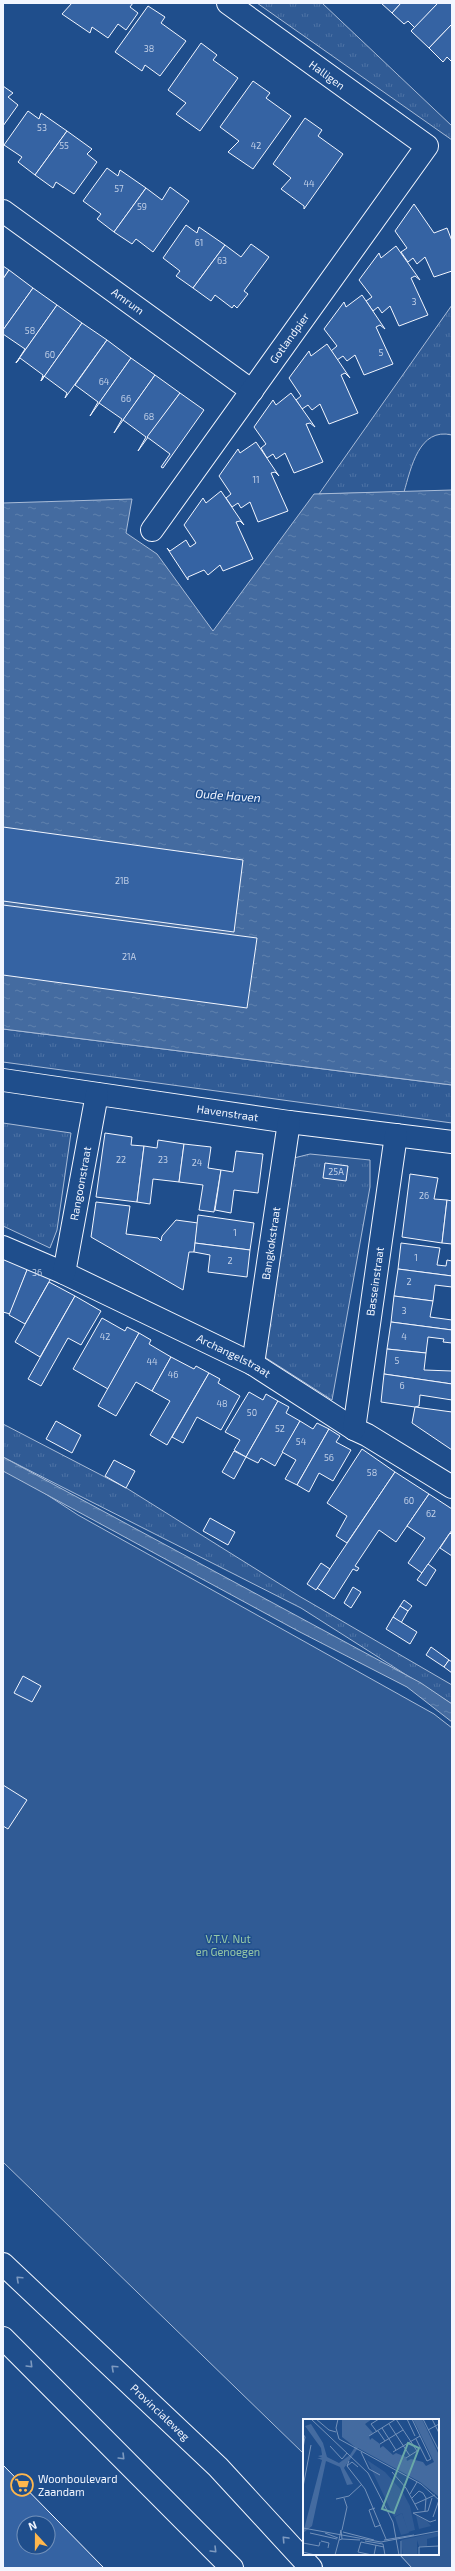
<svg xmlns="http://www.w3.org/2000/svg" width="455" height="2571" viewBox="0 0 455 2571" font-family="'Exo 2',sans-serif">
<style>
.grass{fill:url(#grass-tufts);stroke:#a8bbd7}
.built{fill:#305b95;stroke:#a8bbd7}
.water{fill:url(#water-ripples);stroke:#a8bbd7}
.building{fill:#3563a3;stroke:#f2f6ff;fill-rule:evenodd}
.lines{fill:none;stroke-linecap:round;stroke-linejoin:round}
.minor-casing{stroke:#f2f6ff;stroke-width:24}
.major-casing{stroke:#f2f6ff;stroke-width:24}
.minor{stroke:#1f4e8c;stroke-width:22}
.major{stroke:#1f4e8c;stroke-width:22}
.oneway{stroke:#7e9ac0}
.labels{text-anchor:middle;stroke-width:3;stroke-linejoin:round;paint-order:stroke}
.number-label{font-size:9px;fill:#c3d1e8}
.street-label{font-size:11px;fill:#f2f6ff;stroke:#1f4e8c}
.park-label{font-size:11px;fill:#97c8a6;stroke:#1f4e8c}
.poi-label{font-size:11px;fill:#f2f6ff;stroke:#1f4e8c;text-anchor:start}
.water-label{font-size:12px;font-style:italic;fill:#f2f6ff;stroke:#1f4e8c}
.inset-river{fill:none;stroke:#446ba0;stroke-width:2}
.inset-road{fill:none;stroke:#7391ba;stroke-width:1}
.view{fill:#6aa9a8;fill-opacity:0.15;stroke:#6aa9a8;stroke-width:2}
.inset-edge{fill:none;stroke:#f2f6ff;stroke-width:2}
</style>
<defs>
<pattern id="grass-tufts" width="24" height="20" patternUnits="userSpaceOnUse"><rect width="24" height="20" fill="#305b95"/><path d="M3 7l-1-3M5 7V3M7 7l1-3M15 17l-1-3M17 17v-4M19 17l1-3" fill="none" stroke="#4e73a5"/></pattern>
<pattern id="water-ripples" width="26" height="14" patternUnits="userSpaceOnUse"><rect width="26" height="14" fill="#446ba0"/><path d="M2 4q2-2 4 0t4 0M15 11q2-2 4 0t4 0" fill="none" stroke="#5f81ae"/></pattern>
</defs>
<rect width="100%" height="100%" fill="#1f4e8c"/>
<g class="grass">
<polygon points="257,3 322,3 452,126 452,140"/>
<path d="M452,305V435C419,427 411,468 404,492L319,494Z"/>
<polygon points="3,1029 452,1085 452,1123 3,1062"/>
<polygon points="3,1123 71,1133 57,1230 50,1248 3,1226"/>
<polygon points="310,1154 370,1160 370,1187 332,1400 263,1356 294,1158"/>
<polygon points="3,1424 128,1489 299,1596 452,1685 452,1704 301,1608 3,1457"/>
</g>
<polygon class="built" points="3,1466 78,1515 434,1714 452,1728 452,2568 412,2568 399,2554 438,2554 438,2420 304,2420 304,2454 3,2162"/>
<g class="water">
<polygon points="452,490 452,1085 3,1029 3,503 132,499 126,533 157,554 213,631 314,494"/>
<polygon points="3,1457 421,1683 452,1704 452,1722 407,1687 298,1631 3,1471"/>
</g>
<g class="building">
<polygon points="72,3 133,3 130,7 138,13 126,30 118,24 108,38 92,27 90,33 62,14"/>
<polygon points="381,3 401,3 392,13"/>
<polygon points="401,3 438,3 415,28 408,21 404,24 392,13"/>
<polygon points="438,3 452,3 452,24 429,48 411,31"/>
<polygon points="148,6 165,17 161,23 186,41 160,76 145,65 142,71 115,52"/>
<polygon points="452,24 452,62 447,57 443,62 429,48"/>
<polygon points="201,43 217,55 213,60 238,78 200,131 176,114 186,103 168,90"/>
<polygon points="253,81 270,93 266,98 291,116 253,169 228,152 239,141 220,127"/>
<polygon points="3,86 13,93 8,97 18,105 3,126"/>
<polygon points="28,111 39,119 41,113 67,131 35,175 18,162 22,157 4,145"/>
<polygon points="305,118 322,130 318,136 343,154 304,209 304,206 281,189 291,178 273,164"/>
<polygon points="67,131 92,149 87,154 97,162 74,194 56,182 53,188 35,175"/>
<polygon points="107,168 118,176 120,170 146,188 114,232 97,219 101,214 83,201"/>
<polygon points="170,187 189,201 153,252 136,239 132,244 114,232 146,188 162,200"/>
<polygon points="414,204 434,233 447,228 452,241 452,271 434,277 425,257 417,264 413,258 408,262 401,252 407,248 395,231"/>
<polygon points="186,225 197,233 199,227 225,245 193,288 176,276 180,271 163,258"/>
<polygon points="251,244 269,257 244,291 248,294 237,308 234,305 232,308 215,295 211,301 193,288 225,245 241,257"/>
<polygon points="396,246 420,280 415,276 411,278 428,315 399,326 390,306 382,313 378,307 373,311 366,301 372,297 359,280 379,253 381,258"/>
<polygon points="3,266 9,270 3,279"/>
<polygon points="9,270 33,288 3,330 3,279"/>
<polygon points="33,288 57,305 16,363 25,349 3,334 3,330"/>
<polygon points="362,295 385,329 380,325 376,327 393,364 364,375 355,355 347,361 343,356 337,360 331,351 337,346 324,329 344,302 346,307"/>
<polygon points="57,305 82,323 41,381 43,375 20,358 16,363"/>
<polygon points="82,323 107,340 65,398 67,393 44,376 41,381"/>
<polygon points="107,340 131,358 90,416 98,402 75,385"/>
<polygon points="327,344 350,378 345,373 341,375 358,413 329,424 320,404 312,410 308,405 302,409 296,400 301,396 289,378 309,351 311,356"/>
<polygon points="131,358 155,375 114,433 122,419 99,403"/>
<polygon points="155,375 180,393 138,451 146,437 123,420"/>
<polygon points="180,393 204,410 163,468 161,467 170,454 147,437"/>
<polygon points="291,393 315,427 310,423 306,424 323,462 294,473 285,453 276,459 273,454 267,458 261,448 266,444 254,427 273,400 276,405"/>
<polygon points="256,442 279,476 275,472 271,473 288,511 258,522 250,502 241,508 238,503 232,507 226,498 231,494 219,476 238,449 240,453"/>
<polygon points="221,491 244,525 240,521 236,522 253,559 223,571 220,565 208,575 204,570 188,577 188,580 167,548 170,551 186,540 190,547 196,543 184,525 203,498 206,503"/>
<polygon points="3,827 243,860 234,932 3,901"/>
<polygon points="3,905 257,938 247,1008 3,975"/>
<polygon points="105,1133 132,1137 131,1145 144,1146 137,1202 96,1197"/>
<polygon points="158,1140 184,1144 179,1182 153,1179 150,1204 137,1202 144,1146 157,1148"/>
<polygon points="184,1144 211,1147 208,1168 221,1170 214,1212 199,1210 203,1185 179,1182"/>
<polygon points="236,1151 263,1154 258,1193 234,1190 231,1213 215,1210 221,1170 233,1172"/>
<polygon points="325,1163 348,1166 346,1181 323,1178"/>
<polygon points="410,1174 438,1178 434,1199 447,1200 442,1243 402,1237"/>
<polygon points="447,1200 452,1201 452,1244 442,1243"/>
<polygon points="96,1202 130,1206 126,1234 158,1238 161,1241 162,1236 176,1220 198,1223 194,1252 189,1252 183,1290 91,1237"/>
<polygon points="198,1215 254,1223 250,1250 195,1243"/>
<polygon points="195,1243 250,1250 247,1277 208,1272 210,1255 194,1252"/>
<polygon points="401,1243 440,1248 437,1265 446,1266 447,1260 452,1261 452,1276 398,1269"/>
<polygon points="3,1258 31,1260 10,1314 3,1312"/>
<polygon points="31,1260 54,1273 25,1324 9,1315"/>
<polygon points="398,1269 452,1276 452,1287 435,1285 433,1301 394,1296"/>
<polygon points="49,1282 75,1296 40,1357 15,1342"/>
<polygon points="75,1296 101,1311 81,1345 68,1338 41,1386 28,1379"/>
<polygon points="394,1296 433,1301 430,1317 452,1320 452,1330 391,1322"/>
<polygon points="102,1318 125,1331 127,1327 139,1333 108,1389 73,1369"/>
<polygon points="391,1322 452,1330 452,1343 443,1342 444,1339 428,1337 426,1353 387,1349"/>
<polygon points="139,1333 151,1340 149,1344 171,1357 152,1391 136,1382 116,1416 98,1406"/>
<polygon points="387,1349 426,1353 424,1370 452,1371 452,1384 384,1374"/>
<polygon points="171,1357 194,1369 196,1366 209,1373 167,1445 150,1435 170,1401 152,1391"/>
<polygon points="209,1373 220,1379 218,1383 240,1396 221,1430 197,1417 183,1443 172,1437"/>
<polygon points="384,1374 452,1384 452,1400 420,1395 419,1406 415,1407 381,1402"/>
<polygon points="249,1392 263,1400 266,1394 278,1401 246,1457 234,1450 240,1440 225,1432"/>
<polygon points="278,1401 289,1407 286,1413 300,1421 275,1466 261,1458 258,1463 246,1457"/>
<polygon points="415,1407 452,1412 452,1450 412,1423"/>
<polygon points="56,1421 81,1435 72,1453 46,1439"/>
<polygon points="300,1421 313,1429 317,1423 329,1429 297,1485 285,1479 296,1460 282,1452"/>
<polygon points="329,1429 340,1436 336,1442 351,1450 333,1481 319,1473 309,1492 297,1485"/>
<polygon points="362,1449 395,1472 347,1543 336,1536 347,1516 327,1503"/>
<polygon points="234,1451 246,1457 234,1479 222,1472"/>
<polygon points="114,1460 135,1471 126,1488 105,1476"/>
<polygon points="395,1472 429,1494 396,1542 379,1530 355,1566 359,1568 357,1571 353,1569 334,1599 317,1588"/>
<polygon points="429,1494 452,1509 452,1530 422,1573 408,1563 425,1538 407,1526"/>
<polygon points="210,1518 235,1532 228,1545 203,1531"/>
<polygon points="450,1533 452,1535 452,1556 440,1548"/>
<polygon points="321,1563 330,1569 316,1590 307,1584"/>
<polygon points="428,1564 436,1570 426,1586 417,1580"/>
<polygon points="353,1587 361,1592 351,1608 344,1603"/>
<polygon points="404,1600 412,1606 408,1611 400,1606"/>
<polygon points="400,1606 408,1611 401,1623 393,1617"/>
<polygon points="393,1617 417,1632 410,1644 386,1629"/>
<polygon points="431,1647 449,1660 444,1667 426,1655"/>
<polygon points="449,1660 452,1662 452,1673 444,1667"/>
<polygon points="23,1676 41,1686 32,1702 14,1693"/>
<polygon points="3,1785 27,1800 8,1829 3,1826"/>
<path d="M3,2465L104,2568H3ZM24,2523H48V2547H24Z"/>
</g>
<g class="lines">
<g class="minor-casing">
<g id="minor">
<path id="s1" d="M3,211L252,391"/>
<path id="s2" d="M152,530L427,146L228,3"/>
<path id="s3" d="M3,1080L289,1122L452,1142"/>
<path id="s4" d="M3,1247L64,1273L253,1364L354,1429L367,1435L452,1487"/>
<path id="s5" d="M64,1273L97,1094"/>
<path id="s6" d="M253,1364L289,1122"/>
<path id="s7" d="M354,1429L396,1135"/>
</g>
</g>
<g class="major-casing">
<g id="major">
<path id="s8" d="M3,2264L218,2467L311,2568"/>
<polyline points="3,2338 232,2568"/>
</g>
</g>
<use href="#minor" class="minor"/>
<use href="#major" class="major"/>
</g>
<defs><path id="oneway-chevron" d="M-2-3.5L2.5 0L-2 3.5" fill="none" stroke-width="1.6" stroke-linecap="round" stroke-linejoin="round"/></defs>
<g class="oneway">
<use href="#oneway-chevron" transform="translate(19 2279) rotate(-137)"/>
<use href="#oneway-chevron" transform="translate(30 2365) rotate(45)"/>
<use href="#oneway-chevron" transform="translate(114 2368) rotate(-137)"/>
<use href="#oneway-chevron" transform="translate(122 2457) rotate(45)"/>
<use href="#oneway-chevron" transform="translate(285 2539) rotate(-133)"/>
<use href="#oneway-chevron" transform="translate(214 2550) rotate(45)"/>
</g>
<defs>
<g id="supermarket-ring" transform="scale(1.15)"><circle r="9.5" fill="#1f4e8c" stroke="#ffb74d" stroke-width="1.5"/><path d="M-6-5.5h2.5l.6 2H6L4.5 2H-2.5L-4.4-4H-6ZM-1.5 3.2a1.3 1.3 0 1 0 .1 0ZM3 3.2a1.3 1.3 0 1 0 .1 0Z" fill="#ffb74d"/></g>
</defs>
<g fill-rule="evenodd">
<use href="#supermarket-ring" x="22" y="2485"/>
</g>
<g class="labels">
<g class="number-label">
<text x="149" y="52">38</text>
<text x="42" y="131">53</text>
<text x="64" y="149">55</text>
<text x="256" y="149">42</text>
<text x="309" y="187">44</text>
<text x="119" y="192">57</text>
<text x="142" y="210">59</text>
<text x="199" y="246">61</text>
<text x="222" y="264">63</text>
<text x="414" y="305">3</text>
<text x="30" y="334">58</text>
<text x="381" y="356">5</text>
<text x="50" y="358">60</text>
<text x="104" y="385">64</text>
<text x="126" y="402">66</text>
<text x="149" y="420">68</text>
<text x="256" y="483">11</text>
<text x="122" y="884">21B</text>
<text x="129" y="960">21A</text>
<text x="121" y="1163">22</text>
<text x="163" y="1163">23</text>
<text x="197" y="1166">24</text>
<text x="336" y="1175">25A</text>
<text x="424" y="1199">26</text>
<text x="235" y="1236">1</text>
<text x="416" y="1261">1</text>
<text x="230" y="1264">2</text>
<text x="37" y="1276">36</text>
<text x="409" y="1285">2</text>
<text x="404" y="1314">3</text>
<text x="105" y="1340">42</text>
<text x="404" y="1340">4</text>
<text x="397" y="1364">5</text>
<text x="152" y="1365">44</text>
<text x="173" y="1378">46</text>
<text x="402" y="1389">6</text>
<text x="222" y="1407">48</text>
<text x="252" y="1416">50</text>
<text x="280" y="1432">52</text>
<text x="301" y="1445">54</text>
<text x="329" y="1461">56</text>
<text x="372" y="1476">58</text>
<text x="409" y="1504">60</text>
<text x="431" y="1517">62</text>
</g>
<g class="street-label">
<text transform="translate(327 75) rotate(36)" y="4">Halligen</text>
<text dy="4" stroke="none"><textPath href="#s1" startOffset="154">Amrum</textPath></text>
<text dy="4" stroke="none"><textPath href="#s2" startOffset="236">Gotlandpier</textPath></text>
<text dy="4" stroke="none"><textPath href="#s3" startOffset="227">Havenstraat</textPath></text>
<text dy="4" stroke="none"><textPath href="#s5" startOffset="91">Rangoonstraat</textPath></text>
<text dy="4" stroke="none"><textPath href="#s6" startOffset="122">Bangkokstraat</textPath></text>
<text dy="4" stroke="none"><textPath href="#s7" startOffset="149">Basseinstraat</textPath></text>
<text dy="4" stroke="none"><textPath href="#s4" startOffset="255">Archangelstraat</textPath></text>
<text dy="4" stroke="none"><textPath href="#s8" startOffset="216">Provincialeweg</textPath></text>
</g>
<g class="park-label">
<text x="228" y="1943">V.T.V. Nut<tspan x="228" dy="13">en Genoegen</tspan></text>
</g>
<g class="poi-label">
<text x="38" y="2483">Woonboulevard<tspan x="38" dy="13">Zaandam</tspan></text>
</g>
<g class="water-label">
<text transform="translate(228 796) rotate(4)" y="4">Oude Haven</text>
</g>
</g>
<g transform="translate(303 2419)">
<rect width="136" height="136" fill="#1f4e8c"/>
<path d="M99,94L106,114L98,116L92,98ZM136,113V117L124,120V127H116L114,121V136H100L98,121Z" fill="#305b95"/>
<path d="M113,96L124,102L128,107L116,110Z" fill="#305b95"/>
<path d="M64,41L82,53L99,72L107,87L112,111L105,113L99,94L91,98Z" fill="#305b95"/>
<path d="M39,0H69L62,5L70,14L66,17L67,21L69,19L77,25V29L80,27L90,36L93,34L103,38L104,42L108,40L120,43L123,47L131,43L110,0H119L136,36V78L117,63L55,29L41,49L50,65L44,66L37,48L23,42L9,107L0,114L19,41L14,39H19L15,37L19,36L18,29L2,7L8,5L20,24L24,38L36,44L47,36L52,28L39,18Z" fill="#446ba0"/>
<path class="inset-river" d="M98,122V136"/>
<path class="inset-road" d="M8,0L65,54L90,103L96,136M13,0L26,11L33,13M35,0L33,9L36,20L118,65L136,81M93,0L114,32L103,39M104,0L112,17M109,0L128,40L124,42L113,20M120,0L136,32M129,0L136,14M86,5L107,37M79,9L93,31M125,11L136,5M75,12L82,22M74,13L68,5L76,0M0,15L2,18L0,29M66,17L93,0M77,25L100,11M27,27L39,40L44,34M58,33L66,50L77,56M90,33L117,17M46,42L44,47L62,70L83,120M44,47L49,43L55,48M89,53L103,69L115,91M0,68L8,26M107,75L114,63M109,79L116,72L120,74L123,79L122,92M33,80L46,77L59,65M112,85L132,76M72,89L66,91L72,108L78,106M110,94L125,92L129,79M110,94L127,103L133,101M130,98L136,81M0,109L78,123L136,112M39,111L44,88L41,79M40,113L71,121M7,114L34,120M22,114L35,119M39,120L57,121M81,121L111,116M18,122L26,124L25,129M62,122L80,125L82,136M58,123L55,133L69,136H71L73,126M58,123L81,128M0,124L16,127L17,123M0,133L12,136M32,136L36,121L39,120L38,111L36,121M116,136V128L136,127"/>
<path class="view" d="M105,24L116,29L91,94L79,90Z"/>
<rect width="136" height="136" class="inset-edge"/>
</g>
<rect width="455" height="2571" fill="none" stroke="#f2f6ff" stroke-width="8"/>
<g transform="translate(36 2535) rotate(339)"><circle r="19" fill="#1f4e8c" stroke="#7391ba"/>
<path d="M0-3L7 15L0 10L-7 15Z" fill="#ffb74d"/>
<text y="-6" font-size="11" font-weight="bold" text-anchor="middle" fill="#f2f6ff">N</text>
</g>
</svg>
